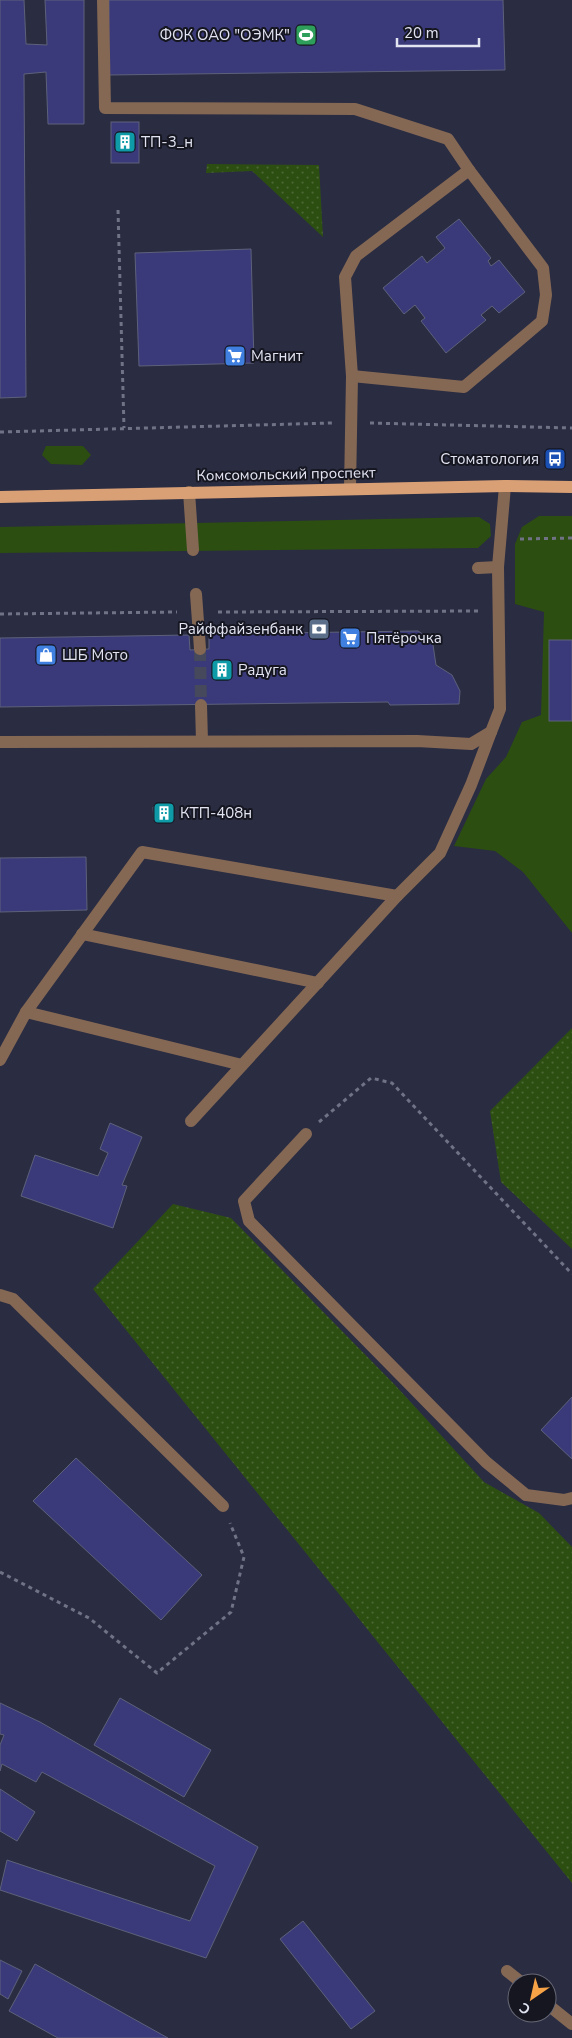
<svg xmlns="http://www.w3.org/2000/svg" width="572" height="2038" viewBox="0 0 572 2038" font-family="'Nunito Sans',sans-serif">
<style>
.grass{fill:#2c4e11}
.park{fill:url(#park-dots)}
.building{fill:#3a3a7a;stroke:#5e617a}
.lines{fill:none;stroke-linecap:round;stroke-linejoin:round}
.minor-tunnel{stroke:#46485c;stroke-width:12;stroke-dasharray:12 6;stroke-linecap:butt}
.path{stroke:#707285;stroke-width:3;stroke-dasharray:4 4;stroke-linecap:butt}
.minor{stroke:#846854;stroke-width:12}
.major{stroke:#daa075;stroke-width:12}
.labels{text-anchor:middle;stroke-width:4;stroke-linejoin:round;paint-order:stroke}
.poi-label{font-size:15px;fill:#e2e4f2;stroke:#151620;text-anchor:start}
.street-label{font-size:15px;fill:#e2e4f2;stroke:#151620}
</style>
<defs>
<pattern id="park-dots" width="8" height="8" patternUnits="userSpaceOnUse" patternTransform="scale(1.25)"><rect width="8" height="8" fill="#2c4e11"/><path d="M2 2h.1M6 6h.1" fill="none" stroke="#4a6734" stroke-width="1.8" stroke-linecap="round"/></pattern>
</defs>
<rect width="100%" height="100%" fill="#2a2c42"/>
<g class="grass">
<polygon points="46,446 83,446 91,455 82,465 51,464 42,455"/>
<polygon points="539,516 572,516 572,933 523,872 495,851 454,846 486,779 506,757 522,722 541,715 544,612 515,604 515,544 522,527"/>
<polygon points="479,517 490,524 491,536 478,548 0,553 0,527"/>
</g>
<g class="park">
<polygon points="207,164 319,165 323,237 252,171 206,173"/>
<polygon points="572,1028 572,1249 501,1182 490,1111"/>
<polygon points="173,1204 231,1218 395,1385 484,1482 539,1513 572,1547 572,1883 93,1289"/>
</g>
<g class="building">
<polygon points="0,0 24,0 26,44 47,45 45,0 84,0 84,124 48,124 46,72 24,74 26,397 0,398"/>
<polygon points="109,0 503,0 505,70 108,75"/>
<rect x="111" y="122" width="28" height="41"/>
<polygon points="459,219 491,258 488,261 491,266 499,260 525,292 499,313 492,306 481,315 486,320 446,353 421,321 425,318 415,305 404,314 383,288 422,256 427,263 445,248 436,237"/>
<polygon points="251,249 254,363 139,366 135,253"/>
<polygon points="418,631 427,637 433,645 436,665 452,675 460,691 459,704 390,705 388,702 0,707 0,638 189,635 190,650 209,649 209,634"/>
<rect x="549" y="640" width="23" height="81"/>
<polygon points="173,806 174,819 154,820 153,807"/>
<polygon points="86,857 87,910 0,912 0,858"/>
<polygon points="110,1123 142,1137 122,1185 127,1186 113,1228 21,1196 35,1155 98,1176 108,1153 100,1149"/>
<polygon points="572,1397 572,1459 541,1430"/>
<polygon points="76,1458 202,1575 161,1620 33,1501"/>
<polygon points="120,1698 211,1750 184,1797 94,1745"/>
<polygon points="0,1703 40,1722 258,1847 206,1958 0,1890 7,1860 190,1921 215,1866 42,1772 36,1782 2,1764 0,1771 0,1745 4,1735 0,1734"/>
<polygon points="0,1789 35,1812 17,1841 0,1831"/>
<polygon points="303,1921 375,2011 351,2029 280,1939"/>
<polygon points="0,1960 22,1971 8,1999 0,1994"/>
<polygon points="35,1964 168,2038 58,2038 9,2011"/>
</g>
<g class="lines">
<polyline class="minor-tunnel" points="200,649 201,705"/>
<g class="path">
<polyline points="118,210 124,428"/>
<polyline points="370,423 572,428"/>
<polyline points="0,432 332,423"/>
<polyline points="520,539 572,538"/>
<polyline points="218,612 479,611"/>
<polyline points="0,614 177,612"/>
<polyline points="319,1122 371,1078 392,1083 572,1274"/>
<polyline points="0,1572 89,1618 157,1673 231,1612 244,1557 230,1523"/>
</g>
<g class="minor">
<polyline points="103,0 105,108 355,109 448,139 469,170 543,268 546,295 542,321 464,387 352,376"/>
<polyline points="350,489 352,376 345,277 356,256 469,170"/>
<polyline points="189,492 193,550"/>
<polyline points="478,568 498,567"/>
<polyline points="196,594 200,649"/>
<polyline points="201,705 202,741"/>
<polyline points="0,742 417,741 471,744 491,732 500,709 498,567 505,486"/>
<polyline points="397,896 440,853 471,785 491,732"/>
<polyline points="82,934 318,983"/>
<polyline points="26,1012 242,1065"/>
<polyline points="0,1060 26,1012 142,852 397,896 191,1121"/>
<polyline points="306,1134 244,1201 249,1221 486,1462 526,1495 564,1500 572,1498"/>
<polyline points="0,1295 13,1299 223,1506"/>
<polyline points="507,1971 522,1983"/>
<polyline points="547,2004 572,2024"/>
</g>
<polyline class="major" points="0,497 505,486 572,487"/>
</g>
<defs>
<g id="stadium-square" transform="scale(1.125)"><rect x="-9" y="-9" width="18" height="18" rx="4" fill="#2e9e5b" stroke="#151620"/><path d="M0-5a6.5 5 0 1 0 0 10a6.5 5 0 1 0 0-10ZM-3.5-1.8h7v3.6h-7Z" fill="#fff"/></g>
<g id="building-square" transform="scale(1.125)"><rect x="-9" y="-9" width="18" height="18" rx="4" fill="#0f9aa8" stroke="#151620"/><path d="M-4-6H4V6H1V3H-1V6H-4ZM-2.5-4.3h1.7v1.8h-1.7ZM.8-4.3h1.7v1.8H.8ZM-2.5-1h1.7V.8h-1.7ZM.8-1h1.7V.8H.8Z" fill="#fff"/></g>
<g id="supermarket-square" transform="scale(1.125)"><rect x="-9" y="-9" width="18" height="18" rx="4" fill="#3f7fe0" stroke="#151620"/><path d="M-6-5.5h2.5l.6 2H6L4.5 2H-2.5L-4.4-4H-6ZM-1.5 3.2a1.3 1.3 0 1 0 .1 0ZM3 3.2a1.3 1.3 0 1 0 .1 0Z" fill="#fff"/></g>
<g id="bus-square" transform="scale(1.125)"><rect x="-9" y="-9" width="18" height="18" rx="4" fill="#1a4fb4" stroke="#151620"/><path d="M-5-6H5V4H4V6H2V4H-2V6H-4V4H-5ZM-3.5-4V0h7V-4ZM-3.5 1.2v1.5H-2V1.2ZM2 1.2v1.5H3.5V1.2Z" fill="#fff"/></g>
<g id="bank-square" transform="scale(1.125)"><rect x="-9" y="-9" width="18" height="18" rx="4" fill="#5c6f8a" stroke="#151620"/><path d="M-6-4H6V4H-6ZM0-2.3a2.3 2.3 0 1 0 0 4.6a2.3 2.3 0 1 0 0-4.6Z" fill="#fff"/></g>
<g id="shop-square" transform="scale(1.125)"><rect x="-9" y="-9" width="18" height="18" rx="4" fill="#3f7fe0" stroke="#151620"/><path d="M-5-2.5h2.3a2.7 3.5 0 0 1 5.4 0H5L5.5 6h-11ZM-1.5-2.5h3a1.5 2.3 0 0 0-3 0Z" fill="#fff"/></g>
</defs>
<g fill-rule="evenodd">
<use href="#stadium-square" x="306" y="35"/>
<use href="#building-square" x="125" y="142"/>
<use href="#supermarket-square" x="235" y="356"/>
<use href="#bus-square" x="555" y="459"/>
<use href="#bank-square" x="319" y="629"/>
<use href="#supermarket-square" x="350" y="638"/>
<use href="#shop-square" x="46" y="655"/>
<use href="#building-square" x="222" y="670"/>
<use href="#building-square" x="164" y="813"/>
</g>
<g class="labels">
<g class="poi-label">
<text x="290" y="40" text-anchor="end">ФОК ОАО "ОЭМК"</text>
<text x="141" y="147">ТП-3_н</text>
<text x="251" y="361">Магнит</text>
<text x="539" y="464" text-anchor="end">Стоматология</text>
<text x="303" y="634" text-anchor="end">Райффайзенбанк</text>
<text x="366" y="643">Пятёрочка</text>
<text x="62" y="660">ШБ Мото</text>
<text x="238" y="675">Радуга</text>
<text x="180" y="818">КТП-408н</text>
</g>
<g class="street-label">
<text transform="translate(286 474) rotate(-1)" y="5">Комсомольский проспект</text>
</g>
</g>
<g transform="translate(532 1998) rotate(214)"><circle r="24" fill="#151620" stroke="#676874"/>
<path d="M0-4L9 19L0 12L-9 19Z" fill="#f6a247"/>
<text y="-8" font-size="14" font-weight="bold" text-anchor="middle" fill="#e2e4f2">С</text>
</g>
<path d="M397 38v8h82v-8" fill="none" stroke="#e2e4f2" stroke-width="2.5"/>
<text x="404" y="38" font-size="15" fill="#e2e4f2" stroke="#151620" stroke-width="4" paint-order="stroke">20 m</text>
</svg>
